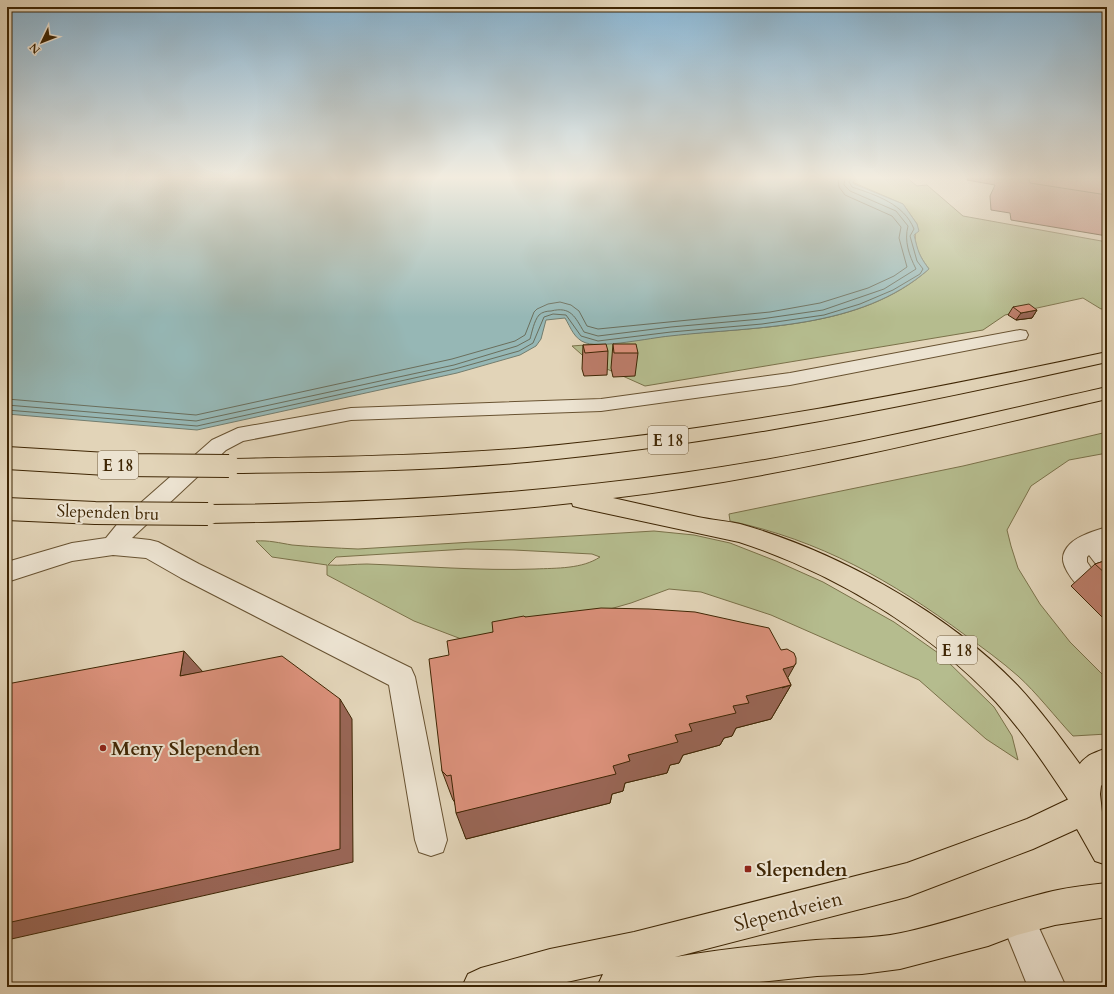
<svg xmlns="http://www.w3.org/2000/svg" width="1114" height="994" viewBox="0 0 1114 994" font-family="Cardo,serif">
<style>
.green{fill:#b5bc8e;stroke:#7a7149;fill-rule:evenodd}
.water{fill:#96b7b5;stroke:#737d6e}
.lines{fill:none;stroke-linecap:round;stroke-linejoin:round}
.shore{stroke:#6a6e5c;stroke-width:1}
.minor-casing{stroke:#685231;stroke-width:2}
.major-casing{stroke:#3f2604;stroke-width:2}
.highway-casing{stroke:#3f2604;stroke-width:2}
.minor{fill:#ece3d1;fill-rule:evenodd}
.major{fill:#e2d4b8;fill-rule:evenodd}
.highway{fill:#e2d4b8;fill-rule:evenodd}
.highway-bridge-casing{stroke:#3f2604;stroke-width:24;stroke-linecap:butt}
.highway-bridge{stroke:#e2d4b8;stroke-width:22}
.wall{fill:#bc7d6a;stroke:#3f2604}
.shaded-wall{fill:#996656;stroke:#3f2604}
.building{fill:#db917b;stroke:#3f2604}
.poi-dot{fill:#8f2418;stroke:#ece3d1;stroke-width:1.5}
.labels{text-anchor:middle;stroke-width:4;stroke-linejoin:round;paint-order:stroke}
.shield{fill:#ece3d1;stroke:#735f42;stroke-width:1}
.shield-label{font-size:16px;font-weight:bold;fill:#3f2604}
.street-label{font-size:17px;fill:#3f2604;stroke:#ece3d1}
.near-poi-label{font-size:20px;font-weight:bold;fill:#3f2604;stroke:#ece3d1;text-anchor:start}
.near-street-label{font-size:20px;fill:#3f2604;stroke:#ece3d1}
</style>
<rect width="100%" height="100%" fill="#e2d4b8"/>
<filter id="stains"><feTurbulence type="fractalNoise" baseFrequency=".005" numOctaves="4"/><feColorMatrix values="0 0 0 0 .2 0 0 0 0 .09 0 0 0 0 .02 0 0 0 .5 -.17"/></filter>
<radialGradient id="worn" r=".72"><stop offset=".6" stop-color="#630" stop-opacity="0"/><stop offset="1" stop-color="#630" stop-opacity=".3"/></radialGradient>
<g class="green">
<path d="M856,178H907L917,186L927,185L963,216L1107,242V308L1101,309L1083,298L1005,315L983,330L645,386L589,361L572,346C606,344 639,339 672,335C757,327 862,329 929,269C918,254 912,243 917,224L903,204L852,182Z"/>
<path d="M1107,432V453L1069,460L1031,486L1007,530L1011,546L1018,568L1040,604L1070,642L1107,679V734L1073,736C1056,718 1036,692 1018,676C1001,661 983,648 965,635C892,581 820,540 730,521L729,514L963,466Z"/>
<path d="M654,531L694,535L730,543L776,561L823,582L894,622L941,655L994,707L1012,736L1018,760L986,739L919,680L771,615L701,592L669,589L631,603L582,617L464,640L414,621L327,575V565L272,557L256,541C268,540 280,543 292,545C314,547 336,548 358,549ZM466,549L514,550L592,554L600,557C582,569 557,568 535,569C479,571 423,566 367,564C354,564 341,566 328,565L336,557Z"/>
</g>
<path class="water" d="M7,178H856L853,182L854,184L903,204L917,224L919,231L914,235C918,251 919,256 929,269C859,330 758,326 670,336C649,338 604,348 586,343C574,339 571,328 565,318L546,320L541,339L536,346L520,355L457,373L197,430L7,414Z"/>
<g class="lines">
<g class="shore">
<polyline points="7,399 196,415 452,359 515,341 525,335 534,312 537,309 548,304 560,302 571,305 579,311 587,326 598,329 770,312 820,303 868,288 894,276 907,267 899,238 901,227 892,216 845,195 839,187 838,178"/>
<path d="M7,405L196,421L454,365L517,346L530,339C532,332 534,321 539,315C542,312 547,311 551,311C571,306 575,317 584,332L598,336L671,327L761,319L823,310L884,289L916,269C909,255 904,241 908,226L896,211L850,191L844,185L845,178"/>
<path d="M7,410L197,426L455,369L519,351L533,343L544,317L553,314L566,315L581,336L598,341L671,332L762,324L824,315L860,304L893,290L920,274L923,269L917,261L910,236L914,229C904,204 876,195 852,187L849,182L851,178"/>
</g>
<g class="minor-casing">
<g id="minor">
<polygon points="1020,330 1026,331 1028,335 1026,339 790,385 601,411 351,420 243,441 226,450 132,538 150,540 158,542 199,564 411,668 415,677 447,840 443,852 431,856 419,852 415,840 389,685 181,578 146,558 113,555 72,561 7,582 7,562 72,543 106,538 119,522 212,440 238,428 351,408 601,399 790,373"/>
<path d="M1107,527V571L1099,568L1089,555L1087,557V562L1100,581L1097,588C1094,589 1090,591 1088,591C1078,591 1062,567 1063,558C1063,553 1067,547 1070,544C1079,535 1095,531 1107,527Z"/>
<polygon points="1017,901 1029,906 1066,987 1028,987 1000,918 1005,906"/>
</g>
</g>
<g class="major-casing">
<path id="major" d="M1107,748V779L1101,786L1100,794L1102,812L1107,820V865L1095,861L1077,829L1033,849L907,897L675,957C722,949 769,944 816,940C845,938 873,939 901,933C952,922 1002,903 1053,891C1071,887 1089,885 1107,883V917L1055,925L1017,935L988,946L900,969L862,974L817,976L713,987H597L603,974L544,987H462L468,974L481,968L550,949L634,932L907,863L1027,819L1069,799C1069,785 1074,766 1087,757C1092,753 1100,751 1107,748Z"/>
</g>
<g class="highway-casing">
<g id="highway">
<path d="M1107,352V362C915,405 723,444 527,462C428,471 328,472 229,473L222,471L218,466L222,461L229,459C328,457 428,456 527,448C723,430 915,393 1107,352Z"/>
<path d="M1107,387V399C943,437 780,478 613,498C641,504 670,511 698,517C712,520 727,521 740,524C836,551 948,613 1017,685C1046,716 1070,751 1095,785L1100,796L1095,807L1084,812L1073,807C1049,771 1025,734 996,702C929,630 832,572 739,542L581,508L573,506L572,503C451,517 329,521 208,523L200,520L197,514L200,508L208,505C367,504 525,495 682,473C825,453 966,419 1107,387Z"/>
</g>
</g>
<use href="#minor" class="minor"/>
<use href="#major" class="major"/>
<use href="#highway" class="highway"/>
<g class="highway-bridge-casing">
<g id="highway-bridge">
<polyline points="7,458 123,465 229,466"/>
<polyline points="7,509 95,513 208,514"/>
</g>
</g>
<use href="#highway-bridge" class="highway-bridge"/>
</g>
<g class="wall">
<polygon points="968,178 1107,178 1107,236 1011,220 1010,213 991,210 990,196 995,185 967,180"/>
<polygon points="1013,307 1037,310 1032,318 1016,320 1008,315"/>
<polygon points="613,344 638,353 635,376 613,377 611,368"/>
<polygon points="583,345 608,351 607,375 584,376 582,369"/>
<polygon points="1107,560 1107,622 1071,586 1095,564"/>
<polygon points="525,617 788,678 791,685 771,719 736,728 732,736 724,738 720,745 683,755 679,763 670,765 667,773 625,783 623,791 612,794 610,803 466,839 454,801 453,800 442,771 449,655 493,632"/>
</g>
<g class="shaded-wall">
<polygon points="1037,310 1032,318 1016,320 1021,313"/>
<polygon points="184,651 203,672 180,676"/>
<polygon points="796,663 782,688 791,685 771,719 736,728 732,736 724,738 720,745 683,755 679,763 670,765 667,773 625,783 623,791 612,794 610,803 466,839 456,813 613,766 628,755 675,735 689,724 733,706 746,696 783,669"/>
<polygon points="340,699 352,719 353,862 7,940 7,923"/>
</g>
<g class="building">
<polygon points="1029,178 1107,178 1107,195 1030,183"/>
<polygon points="1029,304 1037,310 1021,313 1013,307"/>
<polygon points="606,344 608,351 585,353 583,345"/>
<polygon points="613,344 636,344 638,353 614,353"/>
<polygon points="1107,560 1107,575 1095,564"/>
<polygon points="601,608 649,609 695,612 745,623 769,628 781,650 787,649 794,653 796,658 796,663 794,666 783,669 791,685 746,696 749,703 733,706 736,713 689,724 692,731 675,735 678,742 628,755 630,761 613,766 616,774 456,813 451,775 447,776 442,771 429,659 449,655 447,641 493,632 492,622 524,616 525,617"/>
<polygon points="184,651 180,676 282,656 340,699 340,849 7,923 7,684"/>
</g>
<linearGradient id="sky" x2="0" y2="1"><stop stop-color="#87b5d4"/><stop offset="0.56" stop-color="#f2ecdf"/><stop offset="1" stop-color="#f2ecdf" stop-opacity="0"/></linearGradient>
<rect width="1114" height="317" fill="url(#sky)"/>
<g class="poi-dot">
<circle cx="103" cy="748" r="4"/>
<rect x="744" y="865" width="8" height="8" rx="2"/>
</g>
<g class="labels">
<g class="shield">
<rect x="648" y="426" width="40" height="28" rx="3"/>
<rect x="98" y="451" width="40" height="28" rx="3"/>
<rect x="937" y="636" width="40" height="28" rx="3"/>
</g>
<g class="shield-label">
<text x="668" y="446">E 18</text>
<text x="118" y="471">E 18</text>
<text x="957" y="656">E 18</text>
</g>
<g class="street-label">
<text transform="translate(108 512) rotate(2)" y="6">Slependen bru</text>
</g>
<g class="near-poi-label">
<text x="111" y="755">Meny Slependen</text>
<text x="756" y="876">Slependen</text>
</g>
<g class="near-street-label">
<text transform="translate(788 911) rotate(-14)" y="7">Slependveien</text>
</g>
</g>
<rect width="1114" height="994" fill="none" stroke="#e2d4b8" stroke-width="24"/>
<rect x="8" y="8" width="1098" height="978" fill="none" stroke="#3f2604" stroke-width="2"/>
<rect x="12" y="12" width="1090" height="970" fill="none" stroke="#3f2604"/>
<g transform="translate(42 42) rotate(227)" stroke="#ece3d1" stroke-width="3" paint-order="stroke">
<path d="M0-3L7 15L0 10L-7 15Z" fill="#3f2604"/>
<text y="-6" font-size="11" font-weight="bold" text-anchor="middle" fill="#3f2604">N</text>
</g>
<rect width="100%" height="100%" filter="url(#stains)"/>
<rect width="100%" height="100%" fill="url(#worn)"/>
</svg>
